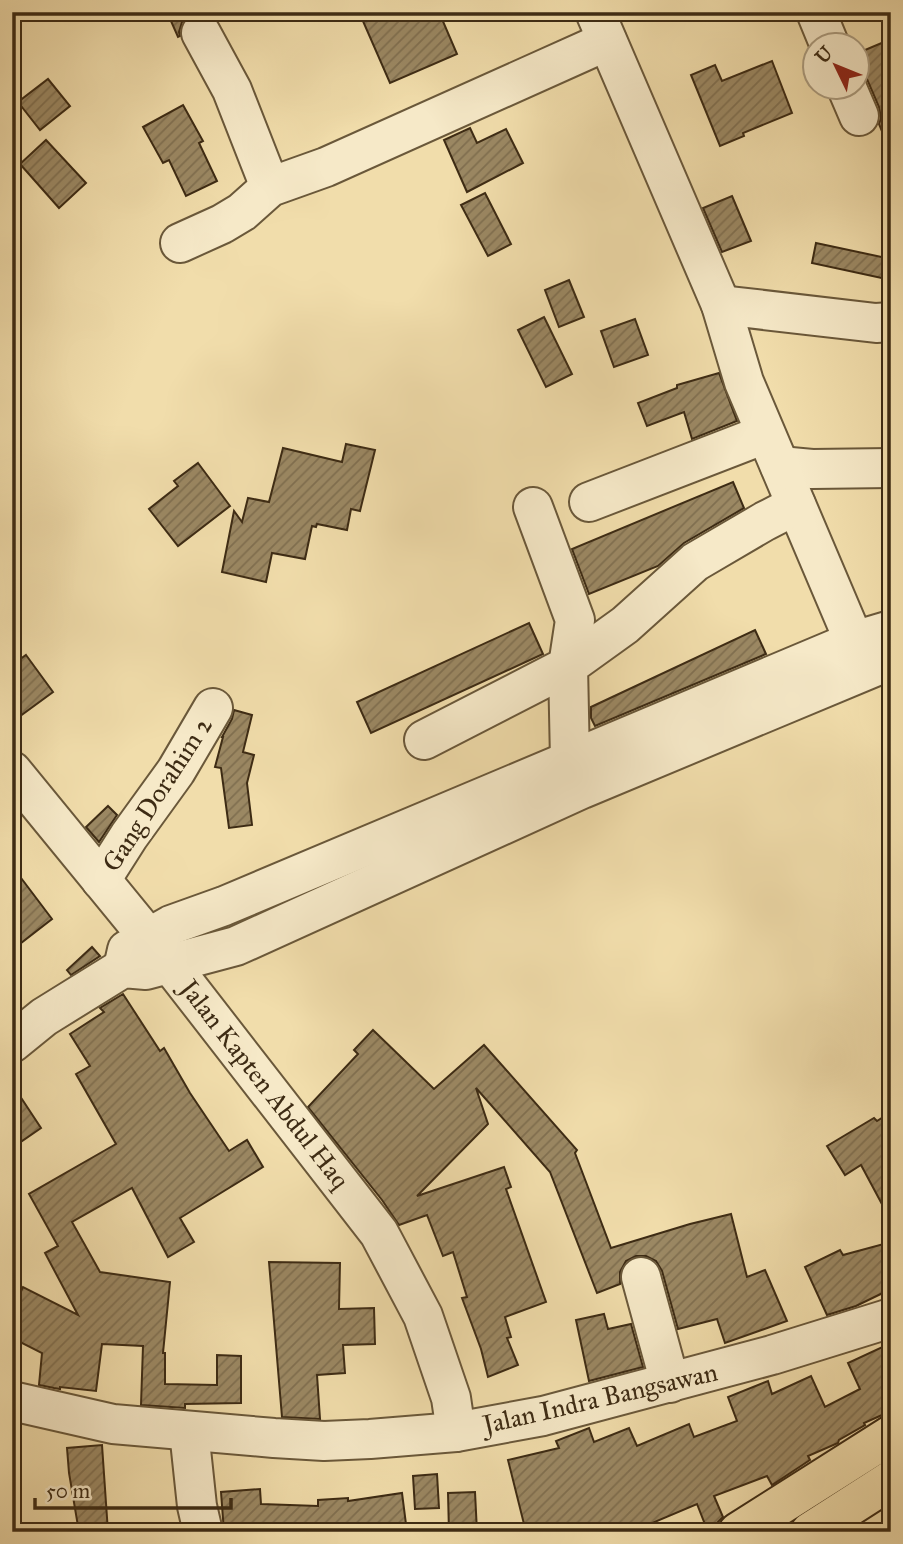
<svg xmlns="http://www.w3.org/2000/svg" width="903" height="1544" viewBox="0 0 903 1544" font-family="'IM FELL Great Primer',serif">
<style>
.building{fill:url(#building-hatch);stroke:#3d2b14;stroke-width:2}
.lines{fill:none;stroke-linecap:round;stroke-linejoin:round}
.minor-casing{stroke:#6a583a;stroke-width:42}
.highway-casing{stroke:#3d2b14;stroke-width:42}
.minor{stroke:#f6e9c8;stroke-width:38}
.highway{stroke:#f1ddab;stroke-width:38}
.labels{text-anchor:middle;stroke-width:7;stroke-linejoin:round;paint-order:stroke}
.street-label{font-size:26px;fill:#3d2b14;stroke:#f6e9c8}
</style>
<defs>
<pattern id="building-hatch" width="6" height="6" patternUnits="userSpaceOnUse" patternTransform="scale(1.75)"><rect width="6" height="6" fill="#9b8863"/><path d="M-1 1l2-2M0 6l6-6M5 7l2-2" fill="none" stroke="#806f50"/></pattern>
</defs>
<rect width="100%" height="100%" fill="#f1ddab"/>
<filter id="stains"><feTurbulence type="fractalNoise" baseFrequency=".00286" numOctaves="4"/><feColorMatrix values="0 0 0 0 .2 0 0 0 0 .09 0 0 0 0 .02 0 0 0 .5 -.17"/></filter>
<radialGradient id="worn" r=".72"><stop offset=".6" stop-color="#630" stop-opacity="0"/><stop offset="1" stop-color="#630" stop-opacity=".3"/></radialGradient>
<g class="building">
<polygon points="167,12 192,12 182,22 179,32 180,36 178,37"/>
<polygon points="359,12 439,12 457,54 390,83"/>
<polygon points="891,39 891,151 890,151 879,124 881,118 879,107 867,79 858,69 858,53"/>
<polygon points="772,61 792,113 743,133 744,136 720,146 691,75 715,65 722,81"/>
<polygon points="48,79 70,106 40,130 18,102"/>
<polygon points="183,105 203,141 199,143 217,181 186,196 169,160 163,163 143,127"/>
<polygon points="470,128 477,143 506,129 523,163 467,192 444,140"/>
<polygon points="46,140 86,183 59,208 20,164"/>
<polygon points="485,193 511,244 488,256 461,205"/>
<polygon points="732,196 751,241 722,252 703,208"/>
<polygon points="816,243 891,259 891,280 812,263"/>
<polygon points="569,280 584,317 559,327 545,290"/>
<polygon points="544,317 572,374 546,387 518,330"/>
<polygon points="635,319 648,355 614,367 601,331"/>
<polygon points="719,373 737,421 692,439 684,412 647,426 638,403 677,388 677,385"/>
<polygon points="346,444 375,450 360,511 351,509 347,530 317,524 316,527 312,526 305,559 272,553 266,582 222,572 234,511 242,522 248,498 269,502 283,448 342,462"/>
<polygon points="198,463 230,506 178,546 149,509 178,486 174,481"/>
<polygon points="733,482 744,508 684,543 658,566 589,594 572,549"/>
<polygon points="529,623 543,654 371,733 357,702"/>
<polygon points="755,630 766,654 595,726 591,718 591,707"/>
<polygon points="26,655 53,692 12,722 12,665"/>
<polygon points="234,710 252,715 243,752 254,755 247,783 252,825 229,828 221,768 215,767 223,737 222,737 232,719"/>
<polygon points="108,806 117,815 99,842 86,827"/>
<polygon points="12,866 52,919 21,943 12,932"/>
<polygon points="92,947 100,956 71,975 67,970"/>
<polygon points="123,994 160,1051 164,1048 190,1093 229,1151 247,1140 263,1167 180,1218 194,1242 168,1257 132,1188 72,1222 100,1272 170,1282 163,1353 165,1353 165,1384 217,1385 217,1355 241,1356 241,1403 185,1404 185,1408 141,1405 143,1346 102,1344 96,1391 60,1387 60,1389 54,1388 39,1385 42,1353 12,1338 12,1309 23,1287 78,1315 45,1253 58,1246 29,1194 116,1144 76,1074 90,1066 70,1034 104,1012 100,1008"/>
<polygon points="373,1030 434,1089 484,1045 577,1150 575,1153 611,1248 690,1224 731,1214 747,1277 765,1270 787,1321 725,1343 717,1319 678,1329 662,1271 656,1261 646,1256 636,1256 626,1261 620,1272 620,1284 597,1293 550,1172 476,1088 488,1124 417,1196 504,1167 511,1187 506,1189 546,1302 505,1317 511,1337 507,1338 518,1365 488,1377 481,1349 462,1298 467,1297 453,1252 443,1256 427,1215 399,1225 382,1200 308,1107 358,1054 354,1050"/>
<polygon points="12,1084 41,1128 22,1141 12,1127"/>
<polygon points="891,1112 891,1221 861,1165 845,1175 827,1146 874,1118 877,1121"/>
<polygon points="891,1242 891,1289 856,1306 827,1315 805,1267 840,1250 843,1255"/>
<polygon points="269,1262 340,1263 339,1309 374,1308 375,1344 343,1345 345,1373 317,1375 320,1419 282,1417"/>
<polygon points="604,1314 608,1329 631,1324 643,1367 589,1381 576,1320"/>
<polygon points="891,1343 891,1411 864,1423 865,1425 839,1440 838,1443 808,1456 810,1460 772,1485 767,1476 714,1496 723,1517 718,1522 716,1532 708,1532 697,1504 631,1532 526,1532 508,1460 559,1448 556,1441 589,1428 594,1442 629,1428 637,1446 689,1424 694,1437 737,1421 728,1397 768,1381 772,1394 811,1376 825,1407 860,1389 848,1363"/>
<polygon points="102,1445 108,1532 79,1532 69,1473 67,1448"/>
<polygon points="437,1474 439,1508 415,1509 413,1476"/>
<polygon points="260,1489 261,1504 318,1506 318,1500 348,1498 348,1501 402,1493 407,1532 224,1532 221,1492"/>
<polygon points="475,1492 477,1532 449,1532 448,1493"/>
</g>
<g class="lines">
<g class="minor-casing">
<g id="minor">
<polyline points="595,12 721,305 744,382 854,641"/>
<polyline points="816,12 830,46"/>
<polyline points="201,33 232,90 270,187"/>
<polyline points="847,88 859,116"/>
<polyline points="180,243 222,224 242,212 270,187 326,167 607,41"/>
<polyline points="721,305 876,323 891,322"/>
<polyline points="780,466 812,469 891,468"/>
<polyline points="589,502 765,434"/>
<polyline points="424,740 568,666 575,620 533,507"/>
<polyline points="12,771 170,964 379,1233 423,1316 451,1398 456,1432"/>
<polyline points="579,780 570,760 568,666 625,625 695,562 765,521 796,505"/>
<polyline points="101,880 129,836 176,771 213,708"/>
<polyline points="123,968 127,950 171,925 224,906 854,641 891,630"/>
<polyline points="12,1043 44,1017 123,968 146,970 236,946 582,789 891,660"/>
<polyline points="641,1277 670,1383"/>
<polyline points="12,1401 113,1424 274,1438 324,1441 370,1439 456,1432 543,1416 772,1355 891,1318"/>
<polyline points="189,1431 197,1506 203,1532"/>
</g>
</g>
<g class="highway-casing">
<g id="highway">
<polyline points="738,1532 891,1435"/>
<polyline points="810,1532 891,1480"/>
</g>
</g>
<use href="#minor" class="minor"/>
<use href="#highway" class="highway"/>
</g>
<g class="labels">
<g class="street-label">
<text transform="translate(157 794) rotate(-57)" y="9">Gang Dorahim 2</text>
<text transform="translate(265 1084) rotate(52)" y="9">Jalan Kapten Abdul Haq</text>
<text transform="translate(600 1398) rotate(-13)" y="9">Jalan Indra Bangsawan</text>
</g>
</g>
<rect width="903" height="1544" fill="none" stroke="#f1ddab" stroke-width="42"/>
<rect x="14" y="14" width="875" height="1516" fill="none" stroke="#3d2b14" stroke-width="3.5"/>
<rect x="21" y="21" width="861" height="1502" fill="none" stroke="#3d2b14" stroke-width="2"/>
<g transform="translate(836 66) rotate(313)"><circle r="33" fill="#f6e9c8" stroke="#ac9d80" stroke-width="2"/>
<path d="M0-5L12 26L0 18L-12 26Z" fill="#8f2418"/>
<text y="-10" font-size="19" font-weight="bold" text-anchor="middle" fill="#3d2b14">U</text>
</g>
<path d="M35 1498v10h196v-10" fill="none" stroke="#3d2b14" stroke-width="3.5"/>
<text x="46" y="1498" font-size="21" fill="#3d2b14" stroke="#f6e9c8" stroke-width="5" paint-order="stroke">50 m</text>
<rect width="100%" height="100%" filter="url(#stains)"/>
<rect width="100%" height="100%" fill="url(#worn)"/>
</svg>
